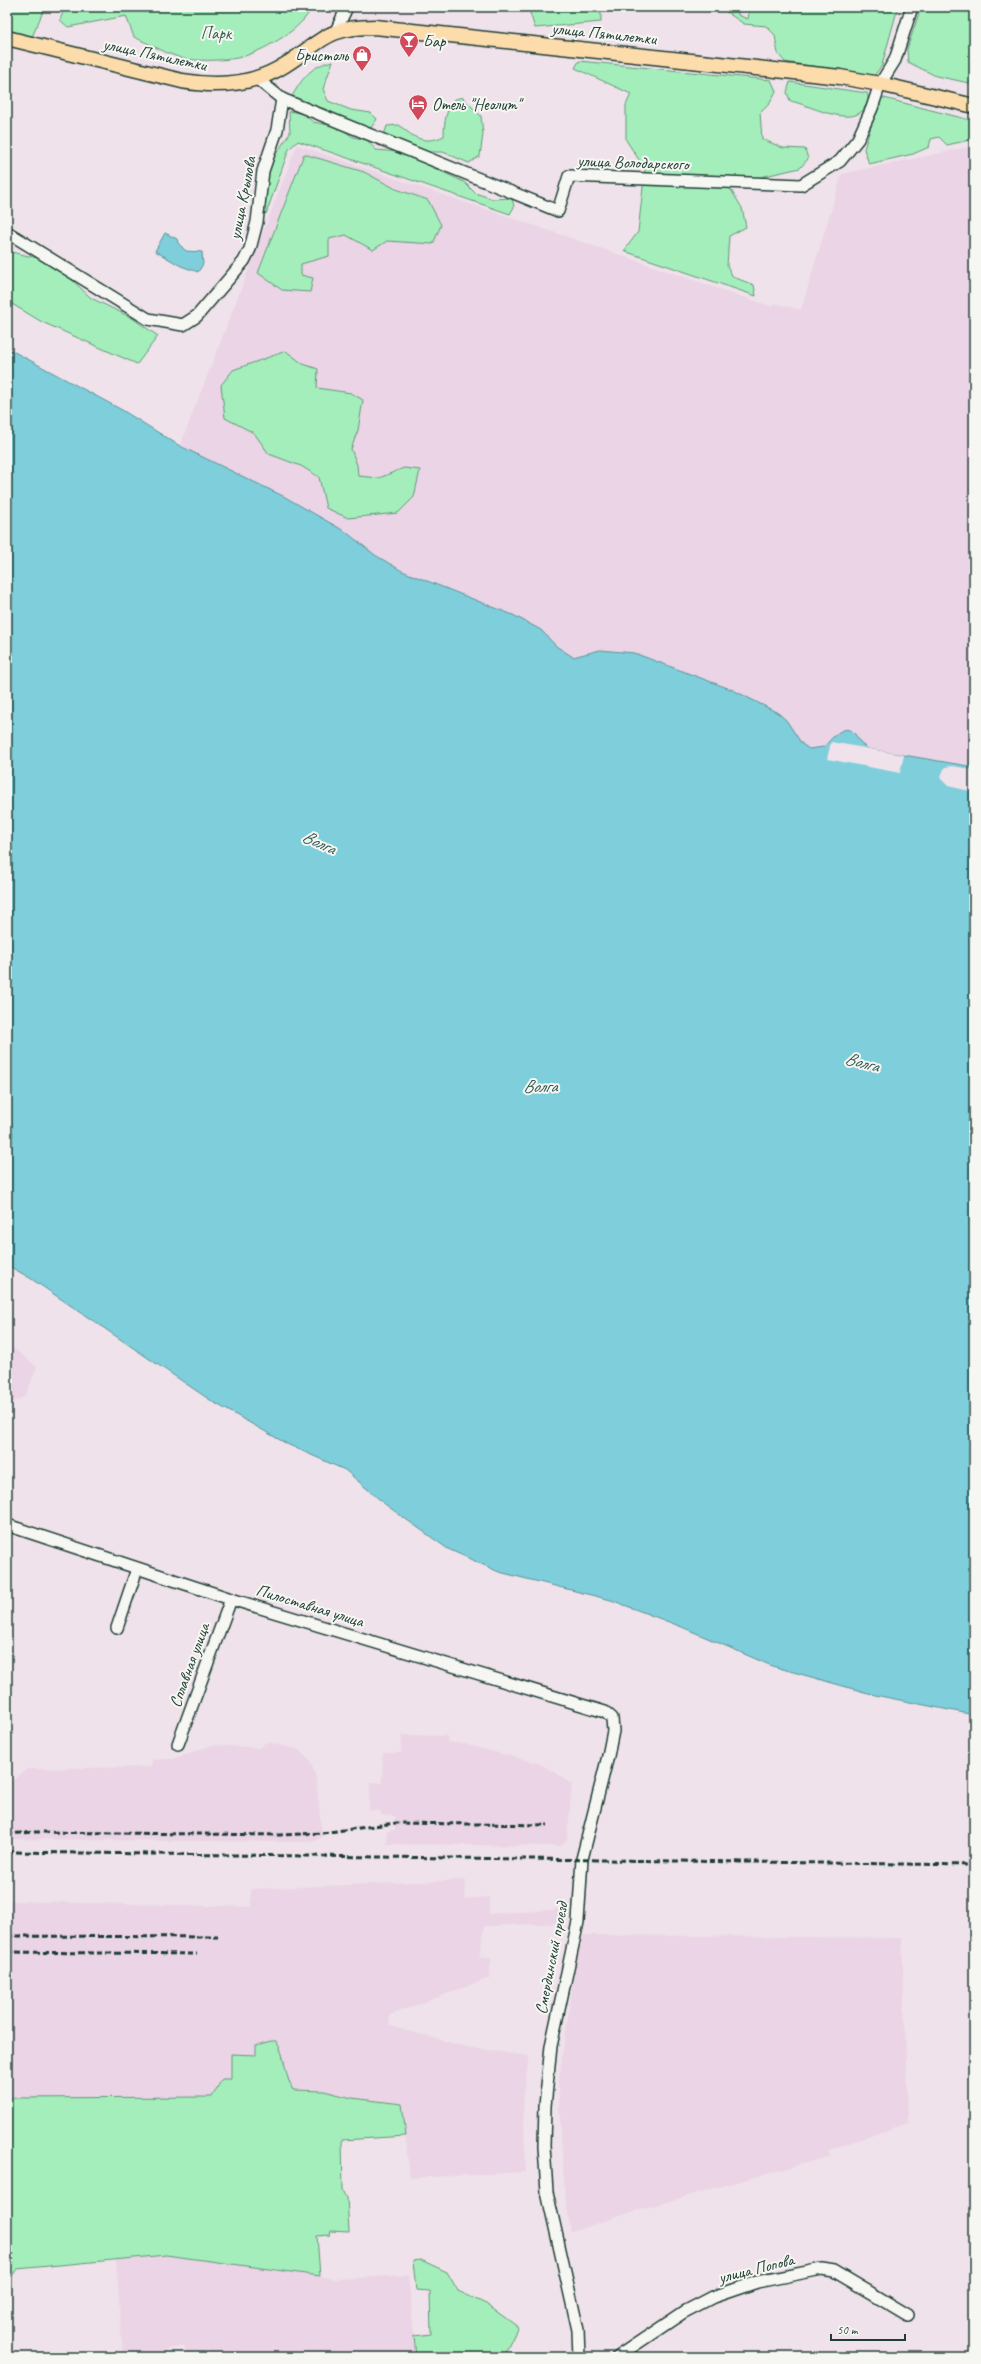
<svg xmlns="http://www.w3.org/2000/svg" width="981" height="2364" viewBox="0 0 981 2364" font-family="Caveat,sans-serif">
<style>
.built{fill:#ead4e5}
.green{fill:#a4eebc;stroke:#629678}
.water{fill:#7fcedb;stroke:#599498}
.pier{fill:#efe2ea}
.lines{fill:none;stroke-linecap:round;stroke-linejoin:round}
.minor-casing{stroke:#1f3d34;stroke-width:14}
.major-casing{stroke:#1f3d34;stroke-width:17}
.minor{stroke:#f6f6f2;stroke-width:11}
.major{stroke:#fddcac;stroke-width:14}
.rail{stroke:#1f3d34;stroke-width:3;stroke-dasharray:6 3;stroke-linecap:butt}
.labels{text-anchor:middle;stroke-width:4;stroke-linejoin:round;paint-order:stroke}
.park-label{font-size:17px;fill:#3a604f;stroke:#f6f6f2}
.street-label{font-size:17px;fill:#1f3d34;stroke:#f6f6f2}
.poi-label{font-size:17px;fill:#1f3d34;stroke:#f6f6f2;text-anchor:start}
.water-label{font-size:18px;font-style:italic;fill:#325a55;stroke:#f6f6f2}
</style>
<rect width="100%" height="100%" fill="#efe2ea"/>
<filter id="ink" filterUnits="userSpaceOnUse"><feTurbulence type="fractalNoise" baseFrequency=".025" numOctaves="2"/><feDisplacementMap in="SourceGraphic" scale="8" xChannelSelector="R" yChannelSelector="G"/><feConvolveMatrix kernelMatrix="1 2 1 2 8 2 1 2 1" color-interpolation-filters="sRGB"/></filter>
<g filter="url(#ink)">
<g class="built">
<polygon points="297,145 773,307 774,303 801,310 842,174 974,146 974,767 868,749 859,743 853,732 832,737 824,747 816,750 809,749 802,744 786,720 778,713 733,690 634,653 600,650 573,657 556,646 541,630 471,598 402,571 375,555 346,532 285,497 180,446"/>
<polygon points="7,1343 37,1367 25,1396 12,1403 7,1413"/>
<polygon points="402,1735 448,1736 448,1742 464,1744 540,1764 559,1775 572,1785 567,1839 561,1846 387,1844 387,1831 395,1830 395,1816 381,1815 381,1811 369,1810 370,1782 382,1783 383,1753 401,1753"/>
<polygon points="266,1742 299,1750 310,1761 316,1778 322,1837 312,1842 7,1839 7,1788 9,1784 27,1769 151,1767 152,1760 173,1759 212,1745 259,1748"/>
<polygon points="466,1880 465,1899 489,1897 489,1914 566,1909 565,1923 485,1926 479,1957 491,1959 489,1978 390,2015 389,2026 467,2047 529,2056 523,2100 526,2172 410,2178 402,2104 352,2098 324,2091 292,2090 286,2079 287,2071 271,2041 256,2045 256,2055 231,2079 222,2079 212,2097 7,2098 7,1901 251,1907 251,1889"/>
<polygon points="584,1935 902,1938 908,2123 828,2150 830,2156 644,2208 571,2232 565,2197 558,2085 578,1949"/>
<polygon points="166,2255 338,2279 408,2275 416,2357 210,2357 208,2350 186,2354 185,2346 162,2350 163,2357 123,2357 116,2259"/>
</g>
<g class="green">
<polygon points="7,7 45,7 32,37 7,30"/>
<path d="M65,7H312C302,29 268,48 245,56C231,61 192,62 178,57C163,52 148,43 134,37L126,16L68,27L60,20Z"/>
<polygon points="533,7 601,7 601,22 535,28 530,13"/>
<polygon points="726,7 738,7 738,15 748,19 750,7 898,7 882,65 874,76 785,62 778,54 775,35 766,26 744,24 725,11"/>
<polygon points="921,7 974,7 974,84 936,76 908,62 907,49"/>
<path d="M333,61L323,89L328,101L351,110L371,113L377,119L371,128L348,122L325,109L291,98C302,79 310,66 333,61Z"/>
<polygon points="579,61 771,80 776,91 770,103 760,113 762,139 783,148 805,149 808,159 800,168 765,176 730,188 742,208 746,227 729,236 727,266 733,277 754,285 756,296 624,251 638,232 645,169 626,140 626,105 631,94 575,68"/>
<path d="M790,82L867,93C869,99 868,102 865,107C853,130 806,103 790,101L787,92Z"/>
<path d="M462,97L481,116L483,134L480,156L469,163L443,152H427L384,135L387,126L399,125C414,138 424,145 444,136C444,122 446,112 453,100Z"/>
<polygon points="880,97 974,121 974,139 947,145 939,137 931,139 929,147 913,154 869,164 864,149"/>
<polygon points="289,111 304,114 313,122 339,127 353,137 367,140 376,150 399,152 415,159 464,182 475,193 493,199 512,198 514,207 510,214 298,141 289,149 266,214 262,207 268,166 290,133"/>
<polygon points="304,154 364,172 396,189 428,200 441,225 433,244 387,241 373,250 346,235 329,239 329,256 301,264 301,275 313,278 310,292 282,290 258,273"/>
<polygon points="7,251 42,259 70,278 91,298 132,318 158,336 137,364 42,322 7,301"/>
<polygon points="286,351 303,364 318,369 317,388 351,393 363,400 358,430 351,449 357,465 358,476 379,478 404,468 420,470 414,497 398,513 348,518 326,508 319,477 301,466 269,454 254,433 225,418 221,385 233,370"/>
<path d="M271,2041H276C286,2056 284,2075 293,2090L324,2091L352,2098L402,2104L406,2136L342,2140L343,2190L347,2198L349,2232L331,2231L330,2235L317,2236L320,2276L166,2255L17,2269L7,2283V2098L212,2097L222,2079H231V2054L256,2055V2045Z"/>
<polygon points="421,2260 447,2272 458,2291 486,2304 518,2327 503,2357 416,2357 414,2336 431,2334 430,2291 416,2290 413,2261"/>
</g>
<g class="water">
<polygon points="165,233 177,239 178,243 186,251 202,252 203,264 198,272 181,266 155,251"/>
<path d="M7,348L122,410L180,446L285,497L346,532L375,555L402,571L513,615L541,630L556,646L573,657L600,650L634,653L733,690L778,713L786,720L802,744L809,749L824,747C830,740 843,723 853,732C859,738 858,742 868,749L974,767V1715L875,1695L772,1666L682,1627L611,1600L499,1572L448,1549L386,1505L345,1470L289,1445L213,1402L30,1278L7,1265Z"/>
</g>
<g class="pier">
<polygon points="831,742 904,755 900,773 827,759"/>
<polygon points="953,766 974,770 974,792 948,786 940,778 945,767"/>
</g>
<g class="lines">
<g class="minor-casing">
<g id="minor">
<polyline points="336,31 347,7"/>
<polyline points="282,99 558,211 569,176 801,185 840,161 858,139 872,108 880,84 895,60 912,7"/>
<polyline points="7,232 148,319 183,325 197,316 244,261 250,249 257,222 263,171 277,130 282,99 256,78"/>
<polyline points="7,1525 231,1599 605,1712 612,1718 613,1731 608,1756 582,1859 578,1922 551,2046 545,2106 544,2146 547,2192 578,2330 579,2357"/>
<polyline points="117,1628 137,1569"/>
<polyline points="178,1744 231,1599"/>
<polyline points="617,2357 684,2312 713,2297 757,2282 822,2269 834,2271 908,2315"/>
</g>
</g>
<g class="major-casing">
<path id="major" d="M7,38L182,81C217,87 254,85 285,65C323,41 325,27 375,27L840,77L880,84L974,106"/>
</g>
<use href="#minor" class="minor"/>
<use href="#major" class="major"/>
<g class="rail">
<polyline points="7,1834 35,1832 280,1835 322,1833 396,1823 548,1825"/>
<polyline points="7,1852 974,1865"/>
<polyline points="7,1936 218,1937"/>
<polyline points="7,1952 197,1954"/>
</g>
</g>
</g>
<defs>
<g id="bar-pin" transform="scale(1)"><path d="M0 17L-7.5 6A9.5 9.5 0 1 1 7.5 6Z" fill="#d1495b" stroke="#f6f6f2"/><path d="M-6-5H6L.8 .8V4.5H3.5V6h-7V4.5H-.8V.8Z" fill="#fff"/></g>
<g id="shop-pin" transform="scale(1)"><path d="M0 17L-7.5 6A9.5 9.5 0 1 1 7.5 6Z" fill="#d1495b" stroke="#f6f6f2"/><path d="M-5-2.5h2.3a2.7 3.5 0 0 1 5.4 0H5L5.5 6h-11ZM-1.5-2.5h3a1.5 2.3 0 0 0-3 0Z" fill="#fff"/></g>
<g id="hotel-pin" transform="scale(1)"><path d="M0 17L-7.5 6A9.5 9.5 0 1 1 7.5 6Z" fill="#d1495b" stroke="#f6f6f2"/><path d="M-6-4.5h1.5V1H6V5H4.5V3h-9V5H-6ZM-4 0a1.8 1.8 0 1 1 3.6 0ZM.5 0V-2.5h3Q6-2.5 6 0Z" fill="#fff"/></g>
</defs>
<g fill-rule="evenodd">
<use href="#bar-pin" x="409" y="41"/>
<use href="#shop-pin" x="362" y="55"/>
<use href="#hotel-pin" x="418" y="104"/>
</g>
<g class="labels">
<g class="park-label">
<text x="216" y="39">Парк</text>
</g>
<g class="street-label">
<text transform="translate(604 33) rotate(6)" y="6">улица Пятилетки</text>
<text transform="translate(155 54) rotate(12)" y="6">улица Пятилетки</text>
<text transform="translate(633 162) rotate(2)" y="6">улица Володарского</text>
<text transform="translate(242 198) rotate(-79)" y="6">улица Крылова</text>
<text transform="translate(310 1605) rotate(17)" y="6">Пилоставная улица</text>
<text transform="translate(189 1665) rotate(-70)" y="6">Сплавная улица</text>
<text transform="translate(551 1958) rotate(-79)" y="6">Смердинский проезд</text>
<text transform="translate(756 2268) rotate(-14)" y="6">улица Попова</text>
</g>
<g class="poi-label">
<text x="423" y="47">Бар</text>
<text x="348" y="61" text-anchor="end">Бристоль</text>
<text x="432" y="110">Отель "Неолит"</text>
</g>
<g class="water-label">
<text transform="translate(319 842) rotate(25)" y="6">Волга</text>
<text transform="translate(862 1062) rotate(15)" y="6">Волга</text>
<text x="540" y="1092">Волга</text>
</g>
</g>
<rect width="981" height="2364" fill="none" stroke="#f6f6f2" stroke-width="24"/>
<rect x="12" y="12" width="957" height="2340" fill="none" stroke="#1f3d34" stroke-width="1.5" filter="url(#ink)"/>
<path d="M831 2334v6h74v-6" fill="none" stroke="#1f3d34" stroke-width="2"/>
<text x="837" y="2334" font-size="12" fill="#1f3d34" stroke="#f6f6f2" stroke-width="3" paint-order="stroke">50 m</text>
</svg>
